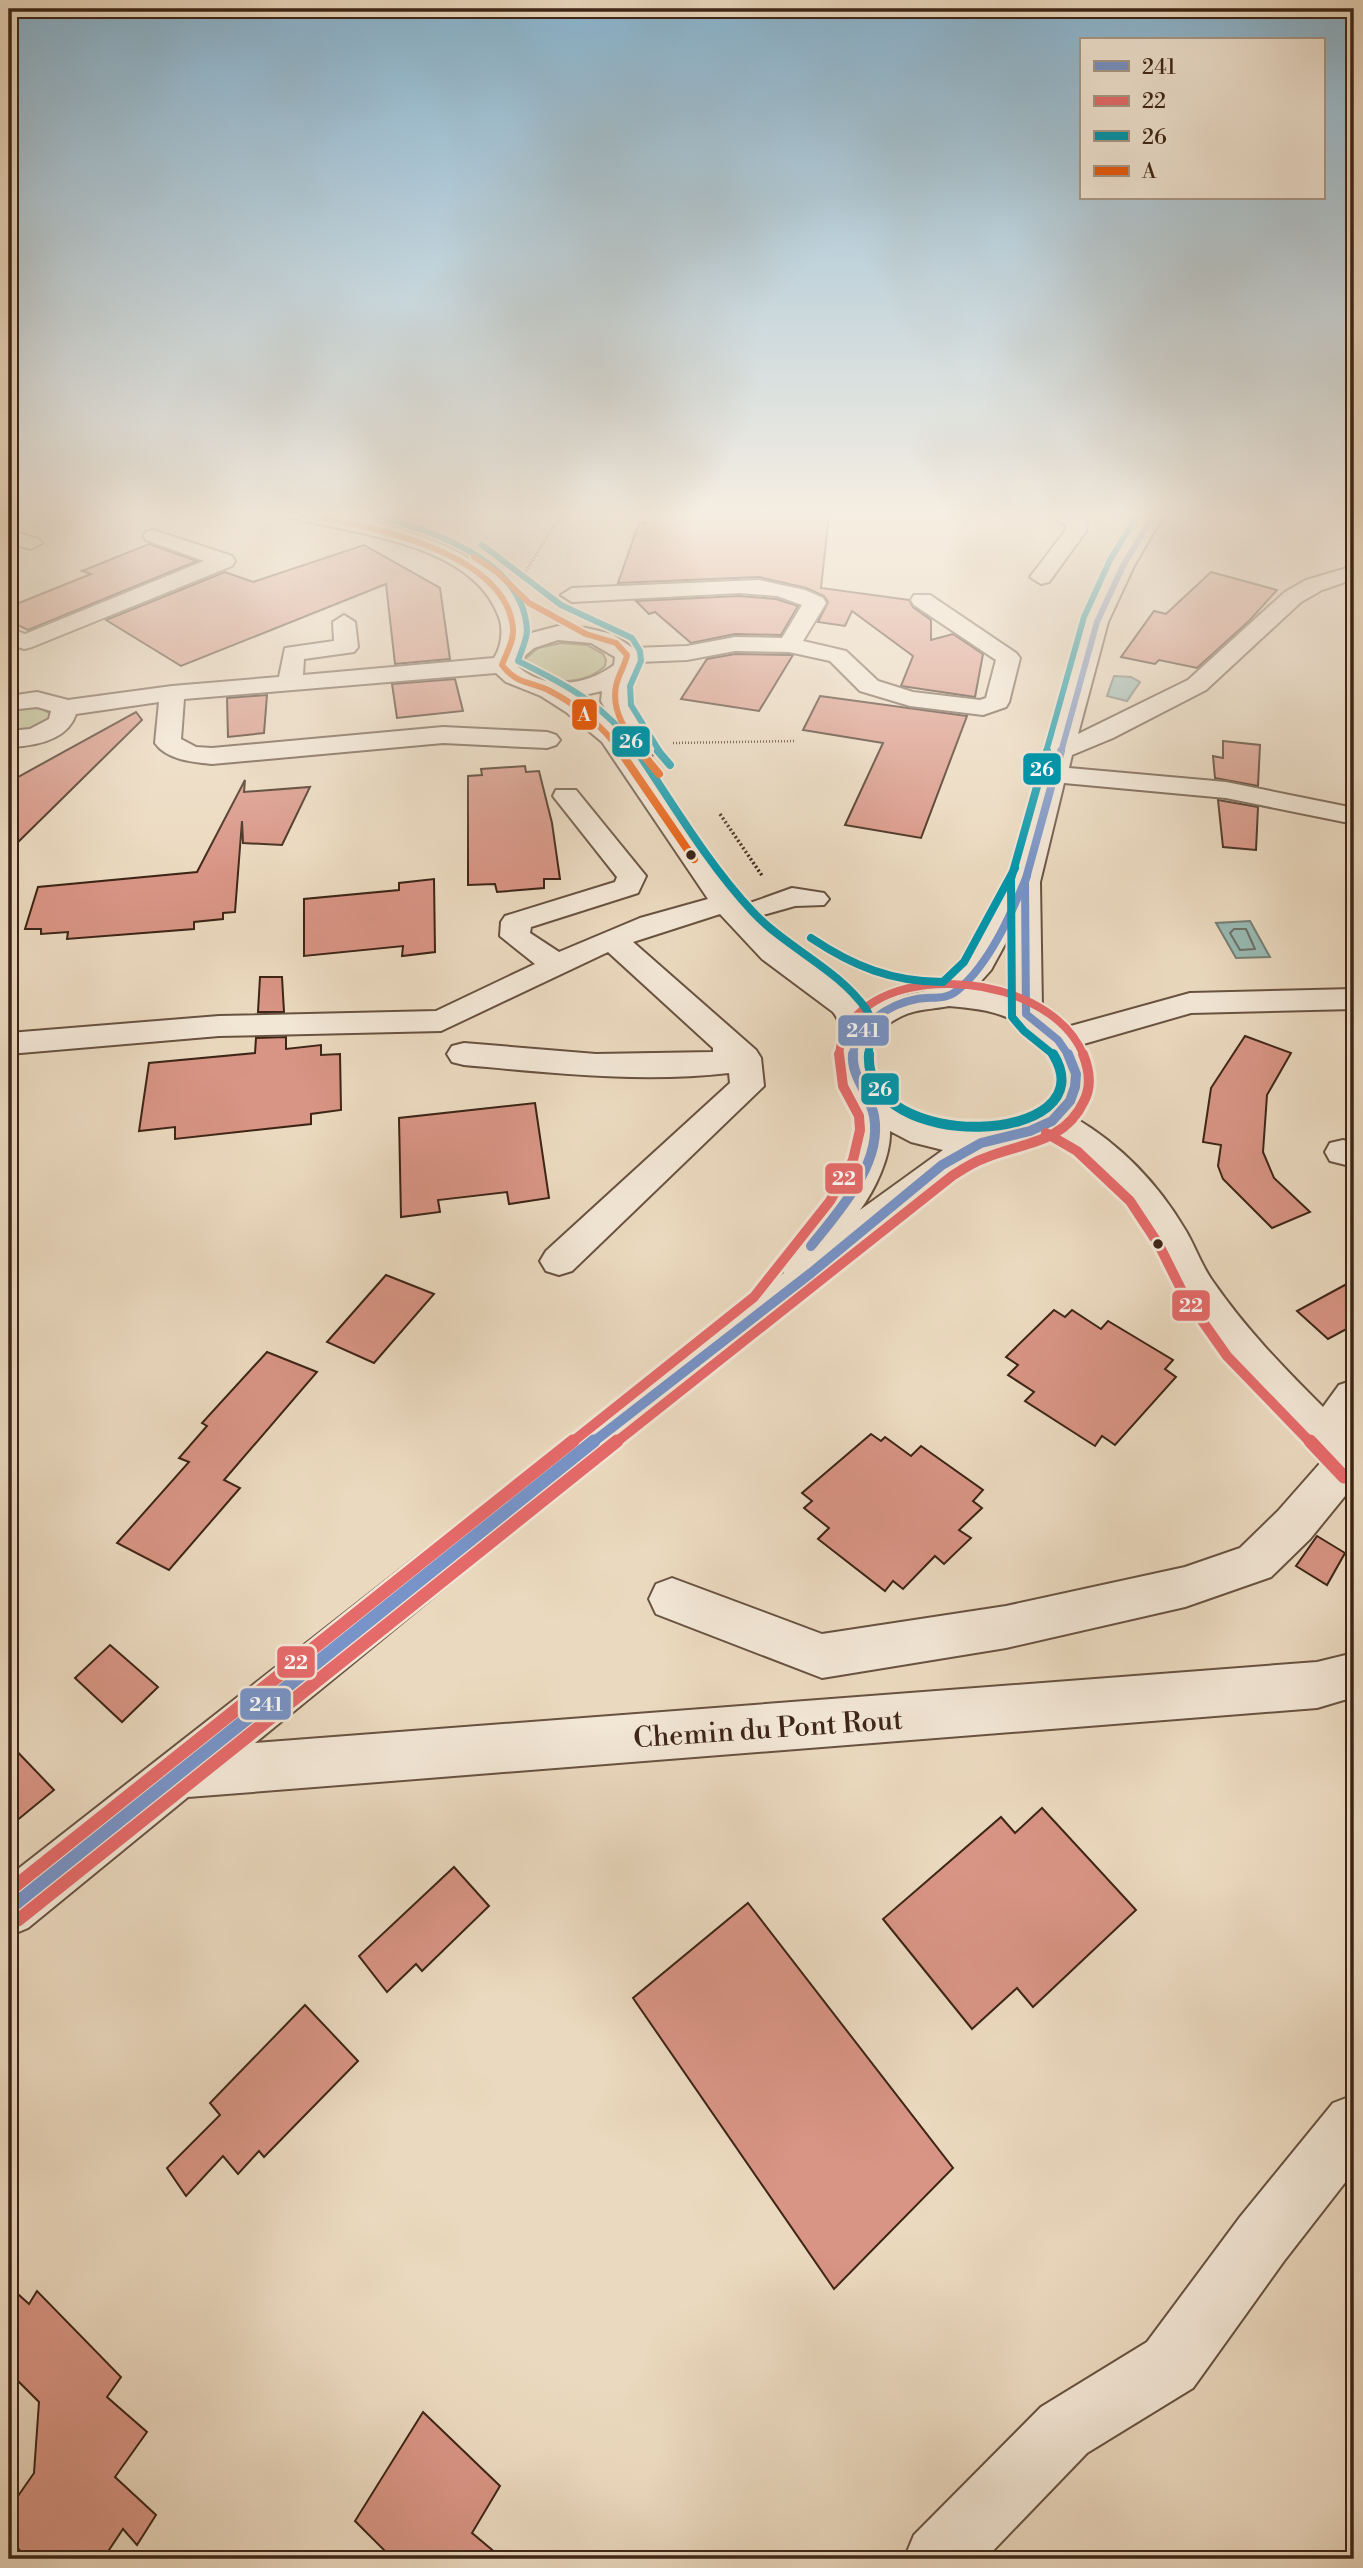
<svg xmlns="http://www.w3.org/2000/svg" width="1363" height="2568" viewBox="0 0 1363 2568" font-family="'Libre Bodoni',serif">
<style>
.green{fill:#babf90;stroke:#7c7253;stroke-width:2}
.water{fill:#98bab4;stroke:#747e75;stroke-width:2}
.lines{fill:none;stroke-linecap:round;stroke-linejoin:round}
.shore{stroke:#6a7065;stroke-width:2}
.building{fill:#d89484;stroke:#3d2516;stroke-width:2}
.minor-casing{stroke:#685240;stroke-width:4}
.path-far1{stroke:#3d2516;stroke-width:2.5;stroke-dasharray:1 2;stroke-linecap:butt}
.path{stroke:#3d2516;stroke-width:3.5;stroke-dasharray:2 2.5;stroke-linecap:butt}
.minor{fill:#f2e6d5;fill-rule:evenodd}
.bus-1-far3-casing{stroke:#f2e6d5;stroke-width:10}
.bus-1-far2-casing{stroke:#f2e6d5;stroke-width:12}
.bus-1-far1-casing{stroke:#f2e6d5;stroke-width:16}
.bus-1-casing{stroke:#f2e6d5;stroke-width:18}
.bus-2-far2-casing{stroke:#f2e6d5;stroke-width:12}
.bus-2-far1-casing{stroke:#f2e6d5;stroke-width:16}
.bus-2-casing{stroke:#f2e6d5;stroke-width:18}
.bus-3-far2-casing{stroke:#f2e6d5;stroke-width:10}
.bus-3-far1-casing{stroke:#f2e6d5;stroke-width:12}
.bus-3-casing{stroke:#f2e6d5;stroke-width:16}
.bus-4-far1-casing{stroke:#f2e6d5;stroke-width:10}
.bus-4-casing{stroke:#f2e6d5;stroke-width:12}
.bus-1-far3{stroke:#7793c7;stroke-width:6}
.bus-1-far2{stroke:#7793c7;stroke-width:8}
.bus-1-far1{stroke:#7793c7;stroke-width:10}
.bus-1{stroke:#7793c7;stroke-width:13}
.bus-2-far2{stroke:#e56a6a;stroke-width:8}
.bus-2-far1{stroke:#e56a6a;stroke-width:10}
.bus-2{stroke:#e56a6a;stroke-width:13}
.bus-3-far2{stroke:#0096ac;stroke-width:6}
.bus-3-far1{stroke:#0096ac;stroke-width:8}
.bus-3{stroke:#0096ac;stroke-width:10}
.bus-4-far1{stroke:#ea5b0b;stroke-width:6}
.bus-4{stroke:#ea5b0b;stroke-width:8}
.bus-dot{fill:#3d2516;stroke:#f2e6d5;stroke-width:2.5}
.labels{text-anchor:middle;stroke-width:5;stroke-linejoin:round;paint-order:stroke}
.near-street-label{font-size:28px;fill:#3d2516;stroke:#f2e6d5}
.line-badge{stroke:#f2e6d5;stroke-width:2.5}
.badge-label{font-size:19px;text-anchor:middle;font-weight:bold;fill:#fff}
</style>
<rect width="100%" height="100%" fill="#ebd9bf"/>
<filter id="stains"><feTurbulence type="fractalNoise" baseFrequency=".00286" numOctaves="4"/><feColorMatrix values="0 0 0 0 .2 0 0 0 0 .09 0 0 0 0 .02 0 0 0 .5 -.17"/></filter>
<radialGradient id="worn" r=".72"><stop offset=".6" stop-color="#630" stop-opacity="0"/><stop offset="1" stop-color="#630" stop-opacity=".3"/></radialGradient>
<g class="green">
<path d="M561,643L587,645L603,654L606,660L605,666C585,685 550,685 528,671L525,659L538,648Z"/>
<polygon points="35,706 50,713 48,721 37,728 9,731 9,711"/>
</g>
<g class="water">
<polygon points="1114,676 1131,677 1140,682 1127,701 1107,696"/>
<polygon points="1250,921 1270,957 1236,958 1216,923"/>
</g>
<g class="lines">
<polygon class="shore" points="1234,929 1246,929 1255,949 1240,950 1230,933"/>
</g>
<g class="building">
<polygon points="647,514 829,514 821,588 909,600 913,607 931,620 931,640 953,634 983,654 975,697 901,686 913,656 852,611 845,626 818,622 828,602 824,596 806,588 759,577 618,583 639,523 644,523"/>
<polygon points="149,544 197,561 28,630 9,621 9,607 91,574 82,571"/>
<polygon points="364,545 440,588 450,659 395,664 386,584 181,666 106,620 225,572 253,582"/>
<polygon points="1211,572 1277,590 1249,621 1197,668 1159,660 1155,664 1121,657 1154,611 1166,614"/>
<polygon points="739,596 776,599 798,606 781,635 735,634 691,643 655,612 649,614 636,601"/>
<polygon points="735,654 793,655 759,711 681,699 707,659"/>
<polygon points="455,679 463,711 397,718 392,684"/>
<polygon points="267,695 264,733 228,737 227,698"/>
<polygon points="820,696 967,716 921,838 845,825 883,743 803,730"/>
<polygon points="136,712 142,720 9,851 9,782"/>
<polygon points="1223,741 1260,745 1258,786 1215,778 1213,756 1223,758"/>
<polygon points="525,766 526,772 539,771 552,823 560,879 544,879 544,888 497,892 495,884 468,885 468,776 482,775 481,769"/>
<polygon points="245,780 244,792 310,787 282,845 243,843 242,821 235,912 223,913 223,919 194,922 194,929 67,939 68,932 41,934 41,929 25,929 38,887 197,872"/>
<polygon points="1218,800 1258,807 1256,850 1223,847"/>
<polygon points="434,879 435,952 402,956 403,946 304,956 304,899 399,890 399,883"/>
<polygon points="260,977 282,977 284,1012 258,1012"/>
<polygon points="1245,1036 1291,1053 1267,1095 1263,1152 1274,1178 1310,1212 1272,1228 1223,1179 1218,1166 1221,1145 1203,1142 1211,1088"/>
<polygon points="286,1037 286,1049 321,1045 321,1055 340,1054 341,1110 311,1114 311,1124 175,1139 175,1127 139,1131 149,1063 255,1053 256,1038"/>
<polygon points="535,1103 549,1198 509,1204 507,1192 438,1200 440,1212 401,1217 399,1118"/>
<polygon points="386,1275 434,1294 374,1363 327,1342"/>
<polygon points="1354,1280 1354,1325 1328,1339 1297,1311"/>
<polygon points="1054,1310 1065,1317 1072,1310 1101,1329 1108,1321 1173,1360 1165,1369 1176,1377 1115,1445 1102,1436 1095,1446 1025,1401 1034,1392 1008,1375 1018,1365 1006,1357"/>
<polygon points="267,1352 317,1372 224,1480 240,1488 169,1570 117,1543 189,1462 179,1458 207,1426 202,1423"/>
<polygon points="871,1434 881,1441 885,1437 911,1456 921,1446 983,1490 973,1501 982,1508 959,1530 971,1538 944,1564 935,1556 903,1589 893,1581 885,1591 818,1539 829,1528 804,1508 812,1501 802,1493"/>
<polygon points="1317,1536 1345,1553 1327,1585 1296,1566"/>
<polygon points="110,1645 158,1687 122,1722 75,1678"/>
<polygon points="9,1743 54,1790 9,1827"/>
<polygon points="1042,1808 1136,1910 1033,2007 1017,1988 972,2029 883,1919 1001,1817 1015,1833"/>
<polygon points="454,1867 489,1906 422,1971 416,1964 387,1992 359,1956"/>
<polygon points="748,1903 953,2168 834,2289 633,1998"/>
<polygon points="305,2005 358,2061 264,2157 259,2151 238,2174 223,2156 186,2196 167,2168 220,2115 210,2103"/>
<polygon points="9,2286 29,2304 37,2291 121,2377 107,2397 147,2432 115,2477 156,2515 137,2545 123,2529 103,2559 28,2559 9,2539 9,2509 34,2473 39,2402 9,2372"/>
<polygon points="423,2412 500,2486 472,2533 503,2559 393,2559 355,2521"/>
</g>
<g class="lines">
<g class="minor-casing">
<g id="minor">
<path d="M290,514C305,513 323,512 338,514C394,522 530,562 524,635L558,626L586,628L612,634L633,648L687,646L735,637L782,638L802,605L777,596L739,593L572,602L561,595L572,588L759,580L805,590L823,598L826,603L803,641L846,651L878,681L913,692L980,700L986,698L996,660L914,605L911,600L914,595H930L1016,653L1020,658L1009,702L1006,707L983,715L910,706L860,691L830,661L789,652L735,651L687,660L638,662V668C615,702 636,719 655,751L651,756L639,758L736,897L746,907L750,903L792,888L824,893L829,899L824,905L795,906L756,917L784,945L855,998L866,1011L882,1000L939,988L962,965L1010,883L1086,622L1112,566L1144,514H1164L1134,566L1108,622L1078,734L1188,680L1285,592L1306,580L1354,566V579L1322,590L1301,602L1206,690L1113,738L1072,755L1069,768L1226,782L1354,808V824L1226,798L1064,783L1040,882L1042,1009L1067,1027L1190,993L1354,989V1009L1191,1013L1080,1045C1097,1072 1094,1094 1075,1118C1121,1145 1159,1185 1186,1231C1196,1248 1202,1267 1214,1283C1246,1329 1283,1367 1323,1407L1339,1385L1354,1380V1428L1350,1435L1354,1439V1485L1310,1539L1271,1577L1185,1607L1006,1648L822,1678L656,1614L649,1599L656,1584L672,1578L822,1634L1006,1606L1185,1567L1240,1548L1278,1511L1322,1461L1224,1358L1182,1298L1155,1243L1128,1201L1073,1149L1053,1136C1032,1146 1009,1145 992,1153C922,1186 870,1249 809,1295C621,1440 439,1593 255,1743L1317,1662L1354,1653V1697L1317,1708L188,1797L28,1928L9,1936V1876L676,1354L784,1273L779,1263C812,1203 861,1183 856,1104C855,1093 836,1073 836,1057C836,1038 847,1030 833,1012L762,959L720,914L633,942L756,1050L761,1058L764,1086L572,1271L559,1275L546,1271L540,1261L546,1251L730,1083L729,1073C641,1083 552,1073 464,1065L452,1062L447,1054L452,1046L464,1043L596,1054L713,1052V1048L608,952L441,1031L219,1036L9,1054V1033L219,1016L436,1011L535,964L500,936L501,922L505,916L615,882L617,877L553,796L556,790H576L646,876L638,893L531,927L530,933L559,952L640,918L708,899L602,742L566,712L541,696L506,682L496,673L184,699L181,739L196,747L212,748L443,727L547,732L556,735L560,740L556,745L547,748L443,743L212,764C193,762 167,760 155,743L159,702L76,714C67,741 34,746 9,747V731L30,729L49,719L51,711L37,707L9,710V696L37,692L68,700L172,686L279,677L285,648L334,641L333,622L344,615L355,622L358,647L354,652L304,659L303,675L494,658C501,648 504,630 499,617C472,543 358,535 293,518ZM558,640L591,643L615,657L614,665C584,687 543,691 515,664L534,648ZM602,691L601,701L616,728L576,697ZM1010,935V997L974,989L991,970ZM949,1006C974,1008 999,1011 1021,1024C1064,1050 1077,1105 1019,1124C993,1132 961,1131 935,1124C886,1110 838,1046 902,1016C915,1009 935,1009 949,1006ZM890,1131L911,1142L943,1150L860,1210C875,1190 891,1156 890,1131Z"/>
<polygon points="1047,514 1074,514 1087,522 1086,531 1049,582 1041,584 1030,577 1066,530 1066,525"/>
<polygon points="9,530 38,539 42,543 31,549 9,543"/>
<polygon points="153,530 232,556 235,561 232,566 32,647 24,649 9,644 9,628 25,634 204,561 146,540 143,536 146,532"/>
<polygon points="1343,1140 1354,1143 1354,1167 1330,1161 1325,1152 1330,1143"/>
<polygon points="1354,2095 1354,2171 1284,2261 1193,2388 1087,2453 985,2559 904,2559 914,2535 1041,2407 1147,2342 1240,2217 1333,2103"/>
</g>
</g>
<g class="path-far1">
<polyline points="523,576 561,514"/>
<polyline points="673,743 796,741"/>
</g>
<polyline class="path" points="720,814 763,877"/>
<use href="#minor" class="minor"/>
<g class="bus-1-far3-casing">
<polyline id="bus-1-far3" points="1061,752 1097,622 1123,566 1154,514"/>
</g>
<g class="bus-1-far2-casing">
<g id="bus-1-far2">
<polyline points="1061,751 1025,882 1026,1014 1058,1040 1069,1056"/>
<path d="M853,1056C855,1025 890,1004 917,999C932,996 945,1001 958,990C990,963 1011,914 1027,876"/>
</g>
</g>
<g class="bus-1-far1-casing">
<g id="bus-1-far1">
<path d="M811,1246C838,1212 883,1164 874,1116C870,1094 851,1077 853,1054"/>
<polyline points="592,1443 811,1273 942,1165 981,1143 1030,1131 1052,1121 1070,1101 1075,1087 1076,1074 1068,1054"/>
</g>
</g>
<g class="bus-1-casing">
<polyline id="bus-1" points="9,1909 594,1441"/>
</g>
<g class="bus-2-far2-casing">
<path id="bus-2-far2" d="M839,1056C845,958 1046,962 1084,1056"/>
</g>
<g class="bus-2-far1-casing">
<g id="bus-2-far1">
<polyline points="1046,1133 1077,1151 1130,1201 1159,1245 1184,1295 1227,1356 1311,1443"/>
<polyline points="571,1443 754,1297 830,1201 853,1160 860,1130 859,1116 843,1086 839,1054"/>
<path d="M615,1443L952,1176C963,1169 973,1162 985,1158C1023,1142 1064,1144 1084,1101C1092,1086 1089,1069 1083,1054"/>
</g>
</g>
<g class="bus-2-casing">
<g id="bus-2">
<polyline points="1310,1441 1344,1477"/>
<polyline points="9,1891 573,1441"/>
<polyline points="18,1920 617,1441"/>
</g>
</g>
<g class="bus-3-far2-casing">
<g id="bus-3-far2">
<path d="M372,514C428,531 523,557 527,630C527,640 521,651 518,661C567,685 607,706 638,752"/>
<polyline points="482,545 561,605 632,638 640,651 641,661 630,686 631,705 660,752"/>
<polyline points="1046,752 1084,617 1110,560 1138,514"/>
</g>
</g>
<g class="bus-3-far1-casing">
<g id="bus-3-far1">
<path d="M637,751C673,804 708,864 752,911C786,948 837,968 866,1009C876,1024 870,1040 868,1056"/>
<polyline points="658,751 670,765"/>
<polyline points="1047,751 1011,879 1012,1017 1024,1031 1055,1056"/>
<path d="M811,938C853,966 892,982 943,982L964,962L1015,868"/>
</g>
</g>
<g class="bus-3-casing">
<path id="bus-3" d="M869,1054C862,1156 1110,1146 1053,1054"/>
</g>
<g class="bus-4-far1-casing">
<g id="bus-4-far1">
<path d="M300,514C361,524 507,550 513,629C514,641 506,654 502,665C517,685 531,681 550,691C577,705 604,727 621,752"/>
<path d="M474,557L497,572L529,603L586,634L616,643L627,655C625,666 618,675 616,686C611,711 627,734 642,752"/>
</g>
</g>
<g class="bus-4-casing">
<g id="bus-4">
<polyline points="620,751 694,859"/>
<polyline points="640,751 659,774"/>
</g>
</g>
<use href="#bus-1-far3" class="bus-1-far3"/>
<use href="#bus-1-far2" class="bus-1-far2"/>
<use href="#bus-1-far1" class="bus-1-far1"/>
<use href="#bus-1" class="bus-1"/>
<use href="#bus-2-far2" class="bus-2-far2"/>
<use href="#bus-2-far1" class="bus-2-far1"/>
<use href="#bus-2" class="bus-2"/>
<use href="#bus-3-far2" class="bus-3-far2"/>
<use href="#bus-3-far1" class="bus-3-far1"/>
<use href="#bus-3" class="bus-3"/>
<use href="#bus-4-far1" class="bus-4-far1"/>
<use href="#bus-4" class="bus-4"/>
</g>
<linearGradient id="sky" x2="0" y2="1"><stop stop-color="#88b6d3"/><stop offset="0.59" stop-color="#f6eee2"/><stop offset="1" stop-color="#f6eee2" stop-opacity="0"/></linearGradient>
<rect width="1363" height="873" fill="url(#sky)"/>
<g class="bus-dot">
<circle cx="691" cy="855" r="6"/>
<circle cx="1158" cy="1244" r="6"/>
</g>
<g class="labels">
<g class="near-street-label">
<text transform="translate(768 1728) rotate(-4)" y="10">Chemin du Pont Rout</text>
</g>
</g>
<g class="line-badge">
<rect x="571" y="698" width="27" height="33" rx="7" fill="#ea5b0b"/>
<rect x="611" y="725" width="40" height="33" rx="7" fill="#0096ac"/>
<rect x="1022" y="752" width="40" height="34" rx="7" fill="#0096ac"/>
<rect x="837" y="1014" width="53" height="33" rx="7" fill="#7793c7"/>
<rect x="860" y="1072" width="40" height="34" rx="7" fill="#0096ac"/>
<rect x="824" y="1162" width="40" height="33" rx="7" fill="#e56a6a"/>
<rect x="1171" y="1289" width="40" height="33" rx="7" fill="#e56a6a"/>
<rect x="276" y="1645" width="40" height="34" rx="7" fill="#e56a6a"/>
<rect x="239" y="1687" width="53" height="34" rx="7" fill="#7793c7"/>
</g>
<g class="badge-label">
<text x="584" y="721">A</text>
<text x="631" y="748">26</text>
<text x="1042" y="776">26</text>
<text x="863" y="1037">241</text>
<text x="880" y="1096">26</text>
<text x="844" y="1185">22</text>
<text x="1191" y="1312">22</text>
<text x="296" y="1669">22</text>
<text x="266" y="1711">241</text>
</g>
<rect width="1363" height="2568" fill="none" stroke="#ebd9bf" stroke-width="35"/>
<rect x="10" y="10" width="1342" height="2547" fill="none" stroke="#3d2516" stroke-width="3.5"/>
<rect x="18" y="18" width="1328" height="2533" fill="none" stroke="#3d2516" stroke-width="2"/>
<rect x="1080" y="38" width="245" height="161" fill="#f2e6d5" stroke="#aa9989" stroke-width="2"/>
<rect x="1094" y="61" width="35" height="10" fill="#7793c7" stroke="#aa9989" stroke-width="2"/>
<text x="1142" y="74" font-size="21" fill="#3d2516">241</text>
<rect x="1094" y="96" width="35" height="10" fill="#e56a6a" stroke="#aa9989" stroke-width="2"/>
<text x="1142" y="108" font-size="21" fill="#3d2516">22</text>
<rect x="1094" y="131" width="35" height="10" fill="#0096ac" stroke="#aa9989" stroke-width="2"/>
<text x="1142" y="144" font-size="21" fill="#3d2516">26</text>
<rect x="1094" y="166" width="35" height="10" fill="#ea5b0b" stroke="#aa9989" stroke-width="2"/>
<text x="1142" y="178" font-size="21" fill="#3d2516">A</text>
<rect width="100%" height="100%" filter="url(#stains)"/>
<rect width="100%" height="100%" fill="url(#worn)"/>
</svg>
